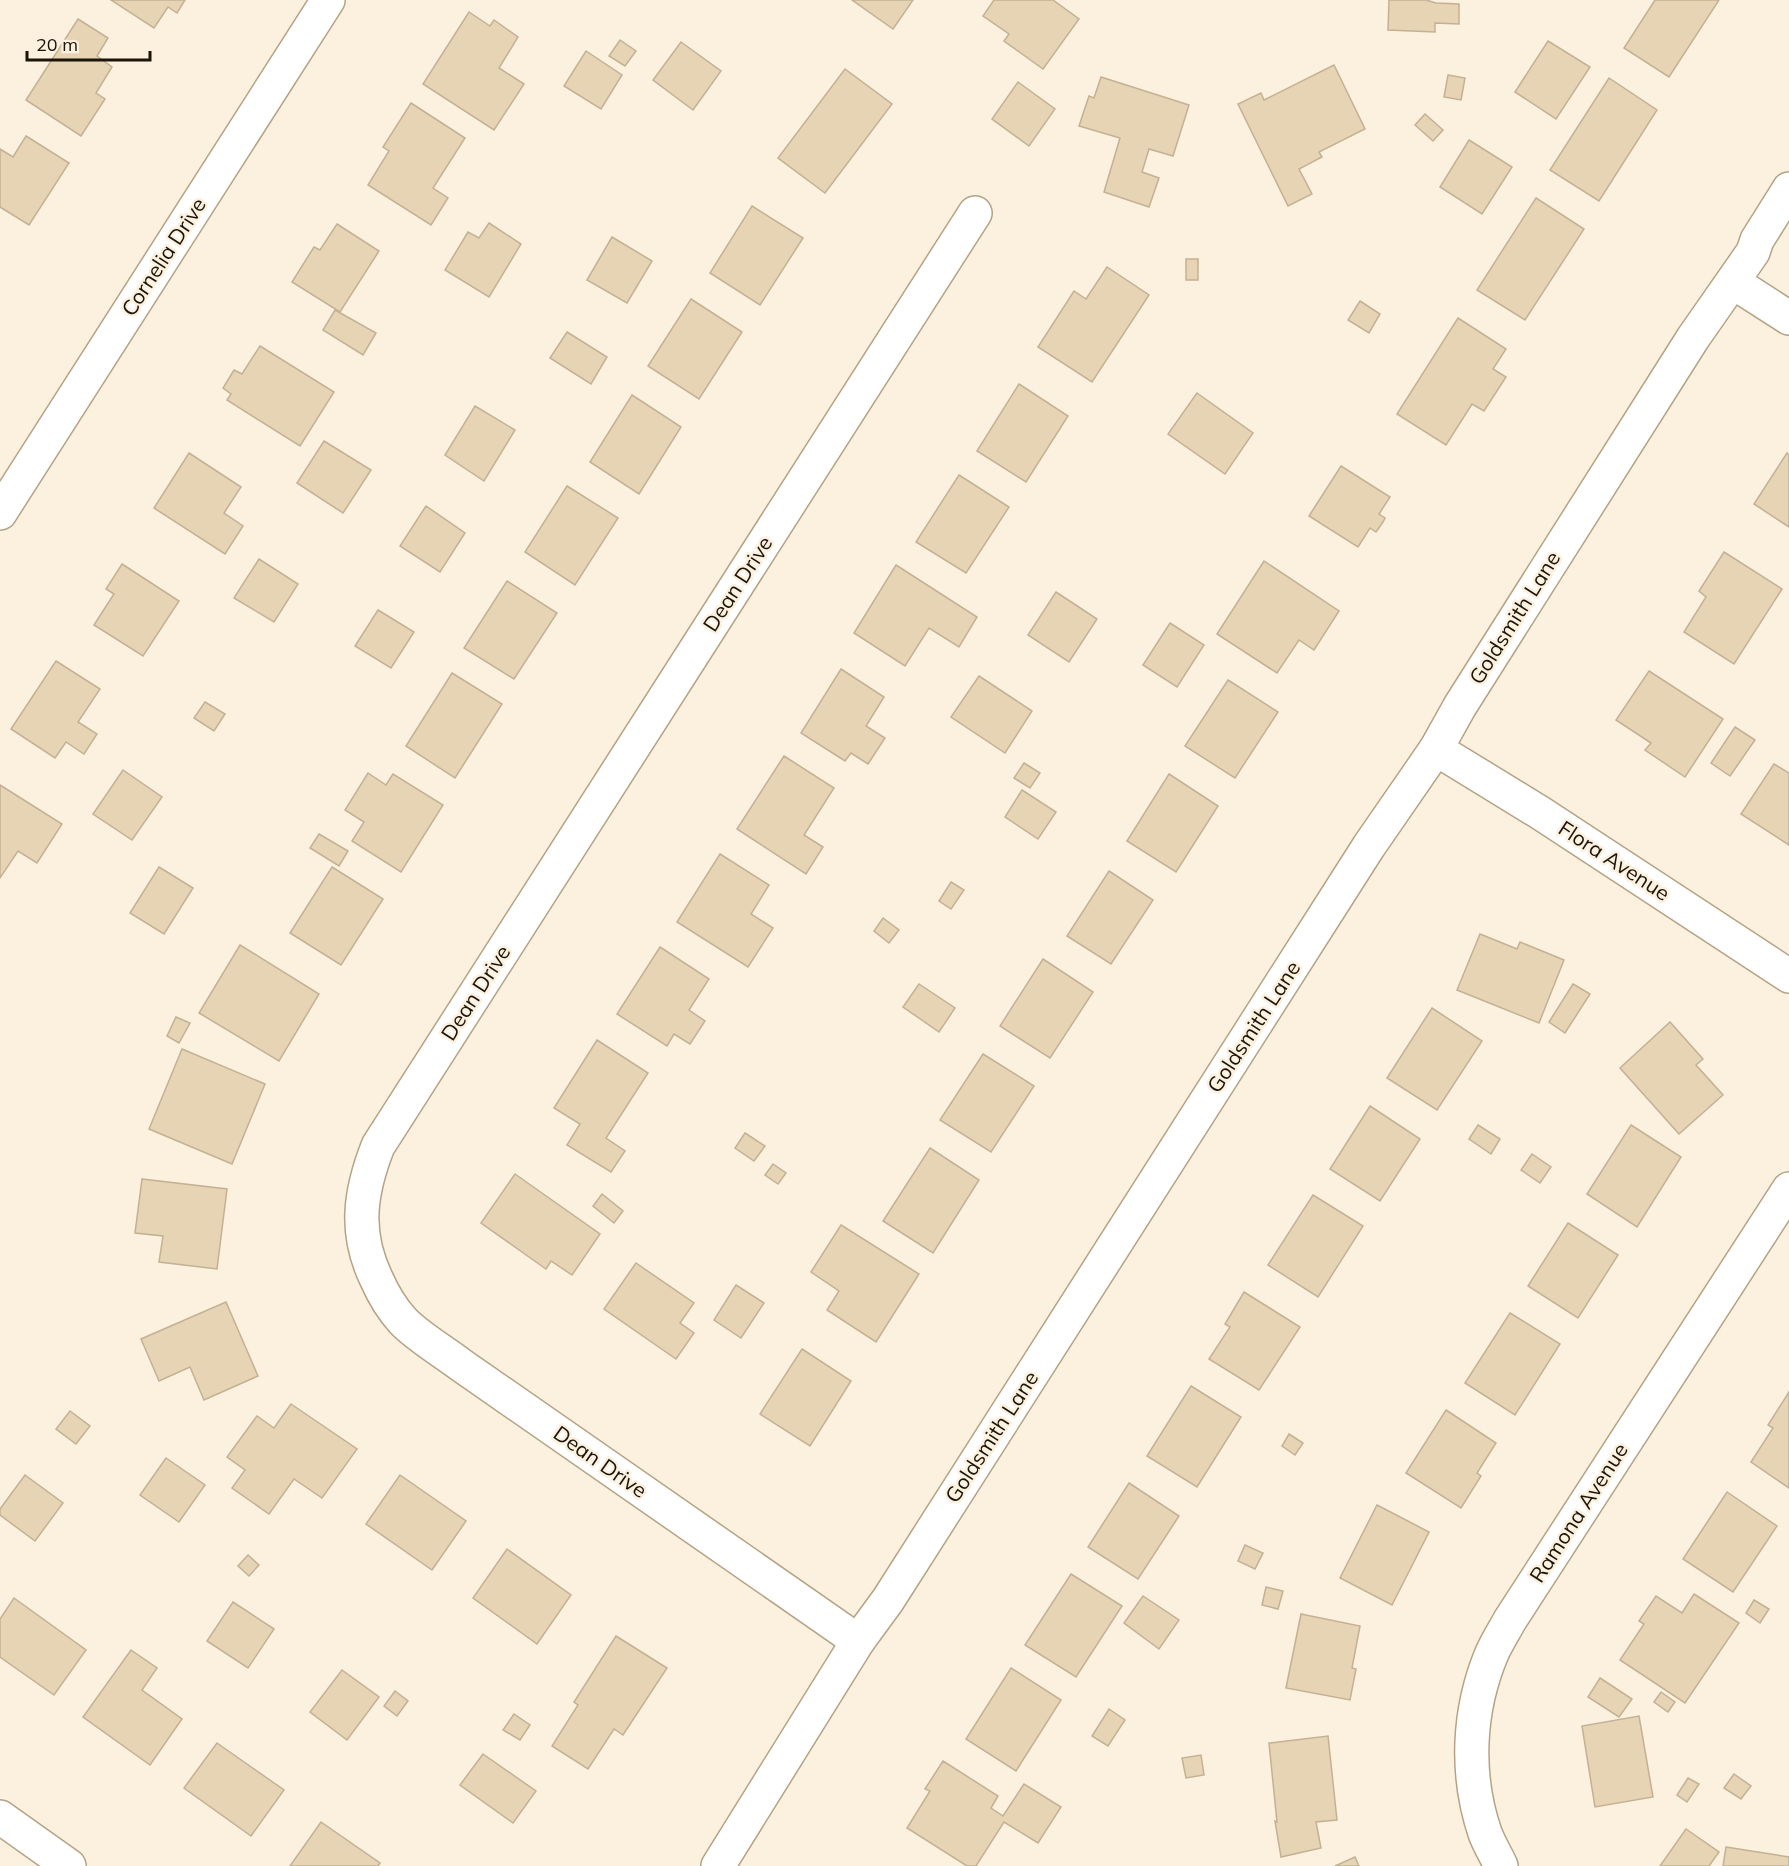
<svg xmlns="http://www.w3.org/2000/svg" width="1789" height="1866" viewBox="0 0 1789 1866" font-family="Mulish,sans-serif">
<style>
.building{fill:#e7d4b5;stroke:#c3b193;stroke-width:1.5}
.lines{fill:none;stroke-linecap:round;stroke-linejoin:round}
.minor-casing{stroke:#b5a385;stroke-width:36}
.minor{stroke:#fff;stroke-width:33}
.labels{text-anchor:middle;stroke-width:5;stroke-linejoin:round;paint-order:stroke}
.street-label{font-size:21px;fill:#1b1409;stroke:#fcf0de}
</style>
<rect width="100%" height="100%" fill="#fcf0de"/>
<g class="building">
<polygon points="111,0 185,0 177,13 168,7 154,28"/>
<polygon points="852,0 913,0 893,29"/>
<polygon points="994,0 1053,0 1079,19 1043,69 1004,41 1009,34 983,16"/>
<polygon points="1389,0 1426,0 1436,3 1459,4 1459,24 1435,23 1435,32 1388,30"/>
<polygon points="1655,0 1719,0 1669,77 1624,48"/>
<polygon points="469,12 490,26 494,20 518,37 499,68 524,84 494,130 423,84"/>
<polygon points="78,19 108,38 97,56 112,67 96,93 105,99 81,136 26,100"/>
<polygon points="620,40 636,51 625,66 609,56"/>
<polygon points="1548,41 1590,67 1556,119 1515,92"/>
<polygon points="681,42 721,71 693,110 653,80"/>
<polygon points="586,51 622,75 601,109 564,86"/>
<polygon points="1334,65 1365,129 1319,152 1322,157 1299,169 1312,194 1288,206 1238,104 1261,93 1264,100"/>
<polygon points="845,69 892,104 825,193 778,158"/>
<polygon points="1448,75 1465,78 1461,100 1444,97"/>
<polygon points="1101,77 1189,105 1173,156 1149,149 1142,172 1159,178 1149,207 1104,192 1120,138 1079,126 1089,96 1094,98"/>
<polygon points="1609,78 1657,110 1599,201 1550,170"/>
<polygon points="1018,82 1055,109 1029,146 992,119"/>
<polygon points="411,103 465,138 433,188 448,198 431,225 368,185 389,151 383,147"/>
<polygon points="1425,114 1443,130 1433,141 1415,125"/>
<polygon points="26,136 69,163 29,225 0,207 0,149 13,157"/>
<polygon points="1469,140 1512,167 1482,214 1440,187"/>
<polygon points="1536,198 1584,229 1525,320 1477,290"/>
<polygon points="752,206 803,238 760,305 710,273"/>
<polygon points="489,223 521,244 489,297 445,270 468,232 479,238"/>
<polygon points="337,224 379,251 340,312 292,282 314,247 320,250"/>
<polygon points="612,237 652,261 627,303 587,280"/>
<rect x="1186" y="259" width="12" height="21"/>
<polygon points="1107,267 1149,295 1092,382 1038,347 1074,291 1086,299"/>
<polygon points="691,299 742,332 699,399 648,366"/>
<polygon points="1360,301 1380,314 1369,333 1348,320"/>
<polygon points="335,310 376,333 363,355 323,330"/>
<polygon points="1458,318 1506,349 1493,369 1506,377 1484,411 1472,404 1446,445 1397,414"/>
<polygon points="567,332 607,357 591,384 550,358"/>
<polygon points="260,346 334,392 300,446 227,400 231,394 223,388 234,370 242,374"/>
<polygon points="1019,384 1068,416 1026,482 977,451"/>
<polygon points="1197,393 1253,433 1225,474 1168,434"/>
<polygon points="632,395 681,427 639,494 590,462"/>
<polygon points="475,406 515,430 484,481 445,455"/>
<polygon points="324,441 371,470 343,513 297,483"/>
<polygon points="189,453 241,487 224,513 243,526 225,554 154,508"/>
<polygon points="1787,453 1789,455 1789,527 1754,504"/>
<polygon points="1341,466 1390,497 1379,514 1385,518 1383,522 1376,532 1370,528 1358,547 1309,516"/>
<polygon points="959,475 1009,507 966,573 916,542"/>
<polygon points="567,486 618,518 575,585 525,552"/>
<polygon points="426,506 465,533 440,572 400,546"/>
<polygon points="1724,552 1782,589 1734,664 1684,632 1706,597 1699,591"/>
<polygon points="259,559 298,584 274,622 234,598"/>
<polygon points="1264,561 1339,611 1314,650 1299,640 1277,673 1217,634"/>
<polygon points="122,564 179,601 143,656 94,625 114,594 106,589"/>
<polygon points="896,565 977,617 959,647 929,628 905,666 854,633"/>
<polygon points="507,581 557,613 514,679 464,648"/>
<polygon points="1056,592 1097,619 1069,662 1028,635"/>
<polygon points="378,610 414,632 391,668 355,646"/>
<polygon points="1170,623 1204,645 1177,687 1143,665"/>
<polygon points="56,661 100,689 78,722 97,734 84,754 66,742 55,758 11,729"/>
<polygon points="841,669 884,697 866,726 885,738 868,764 851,753 845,761 801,733"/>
<polygon points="1649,671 1723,719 1685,777 1645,750 1651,743 1616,720"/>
<polygon points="452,673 502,704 455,778 406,746"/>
<polygon points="979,676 1032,711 1005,753 951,717"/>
<polygon points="1228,680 1278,712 1235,778 1185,746"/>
<polygon points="205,702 225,714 214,731 194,718"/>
<polygon points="1735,727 1755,740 1730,776 1711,763"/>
<polygon points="784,756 834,788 804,835 823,847 806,874 737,829"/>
<polygon points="1024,763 1040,773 1030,788 1014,778"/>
<polygon points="1774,764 1789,773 1789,845 1741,814"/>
<polygon points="123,770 162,797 132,840 93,814"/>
<polygon points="368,773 386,785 393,774 443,805 401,872 352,841 364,822 345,810"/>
<polygon points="1169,774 1218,806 1176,872 1127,841"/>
<polygon points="0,785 62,824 37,863 18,851 0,878"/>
<polygon points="1022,790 1056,812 1038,839 1005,817"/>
<polygon points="319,834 348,851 339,866 310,848"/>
<polygon points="720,854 769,885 751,914 773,928 748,967 677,922"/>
<polygon points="159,867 193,888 164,934 130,913"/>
<polygon points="332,867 383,899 341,965 290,933"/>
<polygon points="1109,871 1153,900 1111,964 1067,936"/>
<polygon points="951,882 964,890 951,909 939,901"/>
<polygon points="883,918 899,930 889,943 874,931"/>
<polygon points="1480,934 1517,949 1520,942 1564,960 1539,1023 1457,990"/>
<polygon points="240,945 319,994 279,1061 199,1013"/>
<polygon points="660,947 709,979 689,1010 705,1021 690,1044 674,1034 667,1046 617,1014"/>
<polygon points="1043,959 1093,992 1050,1058 1000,1026"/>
<polygon points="919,984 955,1008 939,1032 903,1007"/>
<polygon points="1573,984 1590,994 1565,1033 1549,1022"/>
<polygon points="1432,1008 1482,1041 1437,1110 1387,1078"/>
<polygon points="176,1017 190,1023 179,1043 167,1036"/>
<polygon points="1670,1022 1703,1059 1696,1065 1723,1095 1679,1134 1620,1068"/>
<polygon points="597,1040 648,1073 606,1138 625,1151 611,1172 567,1145 580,1124 554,1108"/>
<polygon points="182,1049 265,1084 232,1164 149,1129"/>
<polygon points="983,1054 1034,1086 991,1152 940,1120"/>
<polygon points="1370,1106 1420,1139 1380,1201 1330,1169"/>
<polygon points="1478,1125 1500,1139 1491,1154 1469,1139"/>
<polygon points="1631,1125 1681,1157 1637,1227 1587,1194"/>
<polygon points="745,1133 765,1146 754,1161 735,1148"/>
<polygon points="930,1148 979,1180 933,1253 883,1221"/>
<polygon points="1532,1154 1551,1167 1540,1183 1521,1170"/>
<polygon points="773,1164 786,1173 778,1184 765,1175"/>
<polygon points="515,1174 600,1234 572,1275 551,1261 546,1269 481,1223"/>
<polygon points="142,1179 227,1189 217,1269 159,1262 163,1236 135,1233"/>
<polygon points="602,1194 623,1211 614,1223 593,1206"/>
<polygon points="1313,1195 1363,1226 1318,1297 1268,1265"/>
<polygon points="1568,1223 1618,1255 1578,1318 1528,1286"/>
<polygon points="841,1225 919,1274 876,1342 827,1310 839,1291 811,1272"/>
<polygon points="636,1263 694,1303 680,1323 694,1333 676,1359 604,1309"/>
<polygon points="736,1285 764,1303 741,1338 714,1320"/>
<polygon points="1244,1292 1300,1327 1259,1390 1209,1359 1230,1327 1225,1324"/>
<polygon points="226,1302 258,1376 204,1400 190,1367 159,1381 141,1339"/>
<polygon points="1510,1313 1560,1344 1515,1415 1465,1383"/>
<polygon points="802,1349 851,1381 810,1446 760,1414"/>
<polygon points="1191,1386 1241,1417 1197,1487 1147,1456"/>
<polygon points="1789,1392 1789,1488 1751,1462 1773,1428 1768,1425"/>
<polygon points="291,1404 357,1449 322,1498 294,1479 269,1514 232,1488 245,1470 227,1457 257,1416 274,1428"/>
<polygon points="1446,1410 1496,1443 1477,1473 1481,1476 1461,1508 1406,1473"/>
<polygon points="70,1411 90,1426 76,1444 56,1429"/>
<polygon points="1289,1434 1303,1443 1295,1455 1282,1446"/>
<polygon points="166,1458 205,1485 179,1522 140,1495"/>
<polygon points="25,1475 63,1503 35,1541 0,1515 0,1509"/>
<polygon points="400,1475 466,1521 432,1570 366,1524"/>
<polygon points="1129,1483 1179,1516 1138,1579 1088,1547"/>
<polygon points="1727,1492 1777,1526 1733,1592 1683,1559"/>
<polygon points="1377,1505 1429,1532 1392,1605 1340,1578"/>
<polygon points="1245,1545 1263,1553 1255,1569 1238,1561"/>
<polygon points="507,1549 571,1595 537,1644 473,1598"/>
<polygon points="248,1555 259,1565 249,1576 238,1566"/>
<polygon points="1071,1574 1122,1606 1076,1677 1025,1645"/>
<polygon points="1266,1587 1283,1591 1278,1609 1262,1605"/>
<polygon points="1694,1594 1739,1623 1685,1703 1620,1660 1644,1624 1639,1621 1656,1596 1682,1613"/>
<polygon points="1143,1596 1179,1620 1159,1649 1124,1623"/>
<polygon points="14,1598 86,1650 54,1695 0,1657 0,1619"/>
<polygon points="1754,1600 1769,1609 1760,1623 1746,1613"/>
<polygon points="233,1602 274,1629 248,1668 207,1641"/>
<polygon points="1301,1614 1360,1626 1352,1668 1356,1669 1350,1700 1286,1688"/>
<polygon points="616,1636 667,1668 623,1735 614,1729 588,1769 552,1746 578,1705 574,1702"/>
<polygon points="131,1650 157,1668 142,1690 182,1719 150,1765 83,1717"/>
<polygon points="1011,1668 1061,1700 1016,1771 966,1739"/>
<polygon points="342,1670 379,1697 347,1740 310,1712"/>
<polygon points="1600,1678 1632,1699 1619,1717 1588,1697"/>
<polygon points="395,1691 408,1701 397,1716 384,1706"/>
<polygon points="1661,1692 1675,1702 1668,1712 1654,1702"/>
<polygon points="1109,1709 1125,1720 1108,1746 1092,1736"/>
<polygon points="514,1714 530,1725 520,1740 503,1730"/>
<polygon points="1639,1716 1653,1797 1595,1807 1582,1726"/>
<polygon points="1328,1736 1337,1820 1316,1822 1321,1848 1281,1857 1275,1821 1277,1822 1269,1743"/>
<polygon points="217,1743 284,1790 251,1836 184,1788"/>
<polygon points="483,1754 536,1791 513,1823 460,1785"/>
<polygon points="1201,1755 1204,1775 1186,1778 1182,1758"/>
<polygon points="943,1761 998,1796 991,1808 1003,1816 1024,1784 1061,1807 1038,1843 1004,1822 976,1866 967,1866 907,1828 930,1791 925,1789"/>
<polygon points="1734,1774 1751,1786 1741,1799 1724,1788"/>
<polygon points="1688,1778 1699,1784 1687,1802 1677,1795"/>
<polygon points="321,1822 380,1863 378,1866 290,1866"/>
<polygon points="1686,1829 1719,1852 1709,1866 1660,1866"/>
<polygon points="1726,1847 1789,1857 1789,1866 1723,1866"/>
<polygon points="1355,1857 1359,1866 1335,1866"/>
</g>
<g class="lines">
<g class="minor-casing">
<g id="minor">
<polyline points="1733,282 1789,318"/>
<polyline points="0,513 328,0"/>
<polyline points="1436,749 1539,812 1789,976"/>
<path d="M858,1641L461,1365C444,1352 417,1336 403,1321C391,1308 383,1294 376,1278C354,1232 360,1192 378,1146L975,213"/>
<polyline points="0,1817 69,1866"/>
<polyline points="718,1866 858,1641 888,1600 1369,846 1436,749 1460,706 1693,338 1753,252 1757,240 1789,189"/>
<path d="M1501,1866C1496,1855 1489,1844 1485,1833C1465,1774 1468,1710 1492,1653C1497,1642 1504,1631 1510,1620L1789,1189"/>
</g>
</g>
<use href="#minor" class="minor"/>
</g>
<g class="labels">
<g class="street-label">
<text transform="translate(164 257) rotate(-57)" y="7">Cornelia Drive</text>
<text transform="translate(738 584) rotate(-57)" y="7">Dean Drive</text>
<text transform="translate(1515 618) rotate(-58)" y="7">Goldsmith Lane</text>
<text transform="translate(1614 861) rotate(33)" y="7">Flora Avenue</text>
<text transform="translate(476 993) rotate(-57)" y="7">Dean Drive</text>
<text transform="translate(1254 1027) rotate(-57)" y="7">Goldsmith Lane</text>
<text transform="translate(992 1437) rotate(-57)" y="7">Goldsmith Lane</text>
<text transform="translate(600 1462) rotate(35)" y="7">Dean Drive</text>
<text transform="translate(1579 1513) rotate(-57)" y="7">Ramona Avenue</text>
</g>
</g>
<path d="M27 51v9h123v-9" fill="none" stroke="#1b1409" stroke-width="3"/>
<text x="36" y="51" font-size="18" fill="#1b1409" stroke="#fcf0de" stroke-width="4.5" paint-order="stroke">20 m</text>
</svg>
